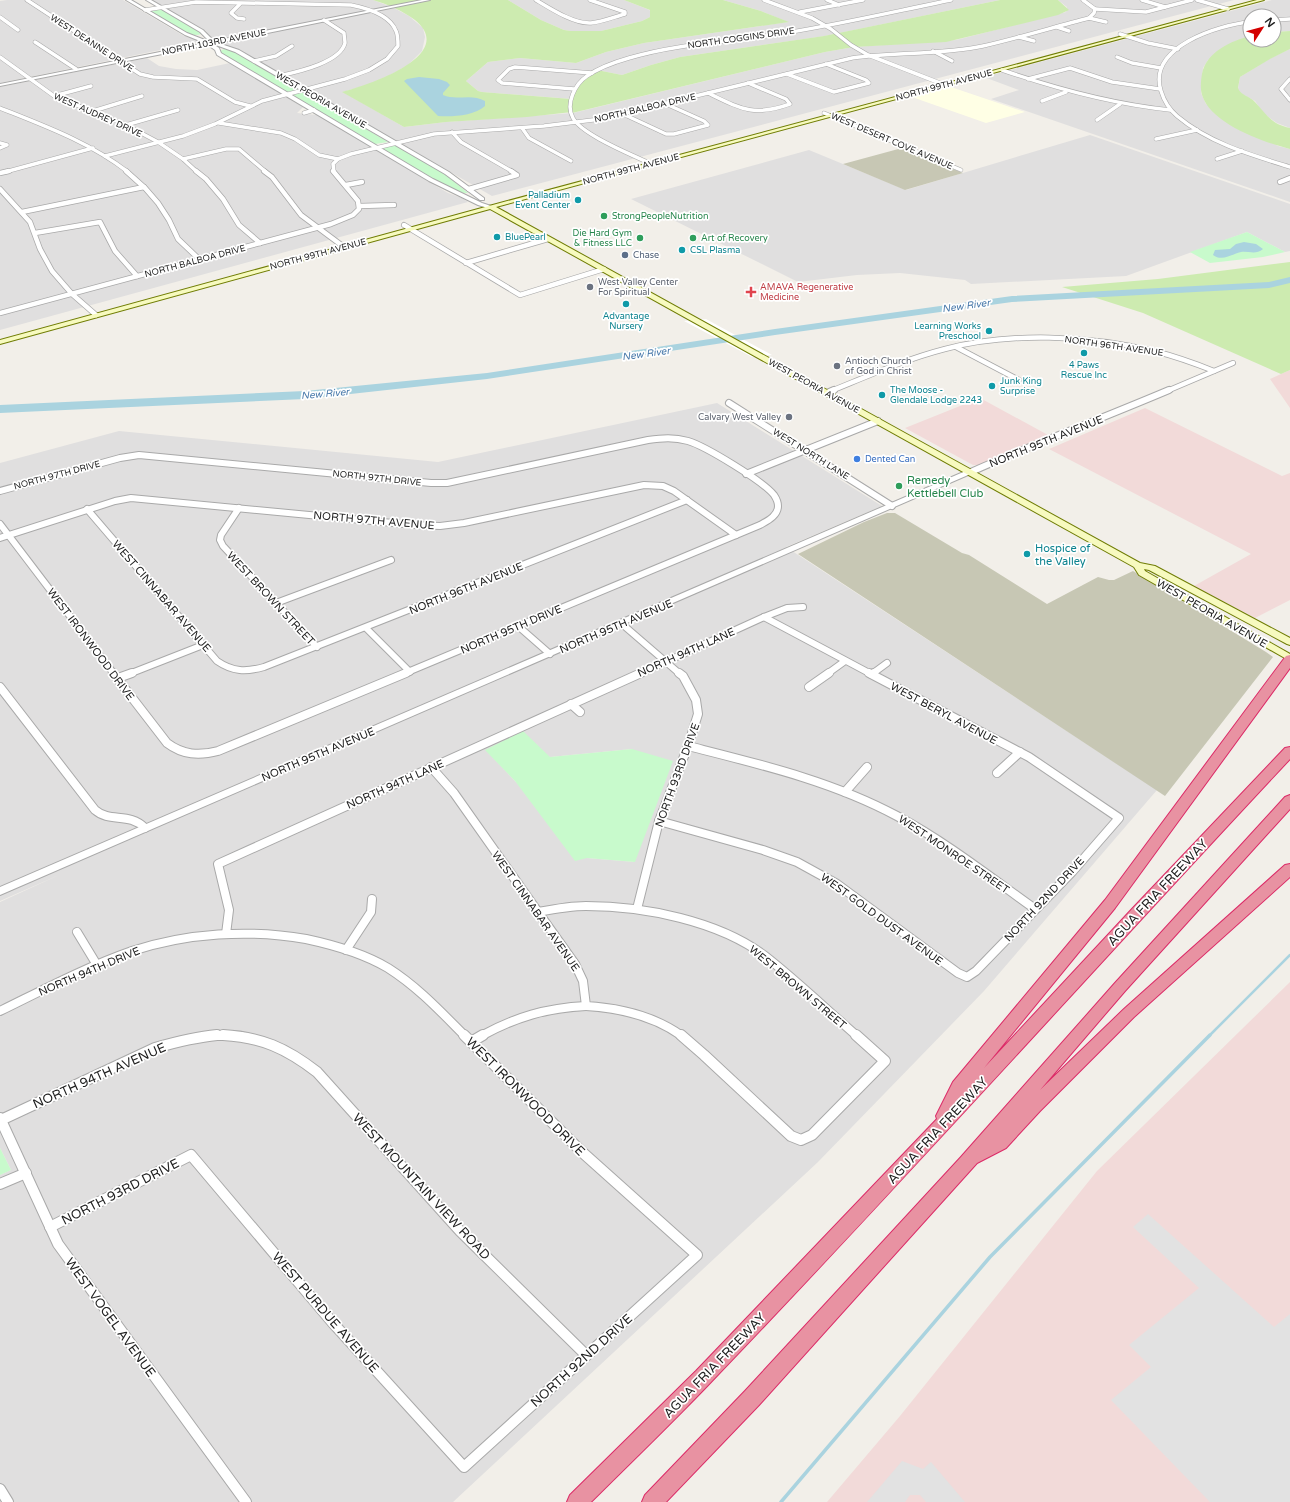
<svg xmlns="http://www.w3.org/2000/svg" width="1290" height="1502" viewBox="0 0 1290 1502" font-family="'Varela Round',sans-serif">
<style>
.residential{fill:#e0dfdf;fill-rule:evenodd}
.commercial{fill:#f2dad9}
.education{fill:#ffffe5}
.construction{fill:#c7c7b4}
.grass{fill:#cdebb0}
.park{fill:#c8facc}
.parking{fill:#e2e2e2}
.water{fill:#aad3df}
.pier{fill:#fff}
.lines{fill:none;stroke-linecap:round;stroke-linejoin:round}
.stream-far1{stroke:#aad3df;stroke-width:2.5}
.stream{stroke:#aad3df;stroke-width:3.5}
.river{fill:#aad3df;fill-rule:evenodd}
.minor-far4-casing{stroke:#a9a9a9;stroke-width:4.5}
.minor-far3-casing{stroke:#a9a9a9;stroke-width:6}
.minor-far2-casing{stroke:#a9a9a9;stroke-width:8}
.minor-far1-casing{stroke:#a9a9a9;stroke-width:10}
.minor-casing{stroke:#a9a9a9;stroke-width:12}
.tertiary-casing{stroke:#a9a9a9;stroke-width:2}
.secondary-casing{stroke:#707d05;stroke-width:2}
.motorway-casing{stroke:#dc2a67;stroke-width:2}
.minor-far4{stroke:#fff;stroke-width:3.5}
.minor-far3{stroke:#fff;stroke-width:4.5}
.minor-far2{stroke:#fff;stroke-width:6}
.minor-far1{stroke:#fff;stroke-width:8}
.minor{stroke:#fff;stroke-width:10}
.tertiary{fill:#fff;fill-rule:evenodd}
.secondary{fill:#f7fabf;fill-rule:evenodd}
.motorway{fill:#e892a2;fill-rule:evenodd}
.culture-dot{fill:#0f9aa8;stroke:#fff;stroke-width:1.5}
.leisure-dot{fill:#2e9e5b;stroke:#fff;stroke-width:1.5}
.service-dot{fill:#5c6f8a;stroke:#fff;stroke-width:1.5}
.worship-dot{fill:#6b7280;stroke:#fff;stroke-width:1.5}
.health-dot{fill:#e0444e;stroke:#fff;stroke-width:1.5}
.shop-dot{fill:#3f7fe0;stroke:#fff;stroke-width:1.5}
.labels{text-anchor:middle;stroke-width:3.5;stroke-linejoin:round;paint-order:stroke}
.far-street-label{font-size:9px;fill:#222;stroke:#fff}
.far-culture-label{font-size:9px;fill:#0d838f;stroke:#fff;text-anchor:start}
.far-leisure-label{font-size:9px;fill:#27864d;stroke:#fff;text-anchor:start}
.far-service-label{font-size:9px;fill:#4e5e75;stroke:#fff;text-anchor:start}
.far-worship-label{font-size:9px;fill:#5b616d;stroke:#fff;text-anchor:start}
.far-health-label{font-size:9px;fill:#be3a42;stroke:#fff;text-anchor:start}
.far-shop-label{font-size:9px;fill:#366cbe;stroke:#fff;text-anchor:start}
.far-water-label{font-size:10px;font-style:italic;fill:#4a7aab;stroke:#fff}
.street-label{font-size:11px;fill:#222;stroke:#fff}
.leisure-label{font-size:11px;fill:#27864d;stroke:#fff;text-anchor:start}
.culture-label{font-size:11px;fill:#0d838f;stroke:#fff;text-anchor:start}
.near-street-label{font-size:13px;fill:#222;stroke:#fff}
</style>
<rect width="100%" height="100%" fill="#f2efe9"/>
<g class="residential">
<polygon points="7,0 123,0 184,36 194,39 199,42 0,83 0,1"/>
<polygon points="151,0 373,0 392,7 409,16 423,28 425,37 422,51 408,65 394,73 370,84 343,92 404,127 446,122 573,113 825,52 854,47 956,40 1066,12 1067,7 1058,0 1234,0 492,196 240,51 227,47 208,35 206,31"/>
<polygon points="508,0 624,0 647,9 651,11 651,14 650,17 642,21 601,31 571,31 564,30 541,20"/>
<polygon points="723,0 1000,0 825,36 680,57 651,65 622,75 597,70 572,99 482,92 478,91 466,81 488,62 520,58 576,63 606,52 644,43 788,22 761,11"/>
<polygon points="1272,0 1290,0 1290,31 1274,32 1274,16 1250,16 1250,36 1245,38 1208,60 1203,68 1201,93 1206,104 1278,146 1290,149 1290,202 991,99 1019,90 984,77"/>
<polygon points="1290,49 1290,128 1277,123 1264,114 1255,101 1240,93 1238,89 1240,77 1269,59"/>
<polygon points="147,58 159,66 176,69 197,70 230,63 303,107 297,113 317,115 448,193 462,198 468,202 0,330 0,87"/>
<polygon points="1090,135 1290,204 1290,251 1285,252 1247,232 1126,276 971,284 965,280 900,273 857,275 798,282 631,199 809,150 906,190"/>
<path d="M717,403L882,506L786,547L1157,790L984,991L818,1162L453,1502H0V1175L11,1170L0,1148V902L59,875L0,901V463L119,431L438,462ZM632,749L635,862L587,858L486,750L550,757Z"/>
</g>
<g class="commercial">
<polygon points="1290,370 1290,408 1270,379"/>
<polygon points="980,398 1048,435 979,465 973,465 905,428"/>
<polygon points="1145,408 1282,476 1290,473 1290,600 1255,618 1194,586 1251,554 1049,449"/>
<polygon points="1290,982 1290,1502 827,1502 900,1416 1097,1171"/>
</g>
<polygon class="education" points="948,86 1025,112 986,123 909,96"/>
<g class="construction">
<polygon points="902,148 911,152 963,173 905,190 843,164"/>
<polygon points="887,513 895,513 962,553 969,555 1047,604 1098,577 1109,580 1114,580 1133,571 1266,652 1273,657 1165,796 798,554 864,522"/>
</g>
<g class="grass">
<path d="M373,0H508L541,20L564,30L571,31H601L642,21L650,17V10L624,0H723L761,11L789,22L644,43L606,52L576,63L520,58L488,62L466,81L478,91L482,92L571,99L577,85L597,70L622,75L651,65L680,57L824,36L1000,0H1058L1069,10L1058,15L946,42L854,47L825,52L572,113V112L527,117L446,122L404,127L342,92C365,86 459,56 415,20C403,11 387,4 373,0Z"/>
<path d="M1290,31V49L1270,59L1240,77L1238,88C1241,96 1250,96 1255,102C1266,114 1271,124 1290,128V149C1263,142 1211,124 1202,95C1200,88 1201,80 1202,74C1206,52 1231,41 1250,36V40H1274V32Z"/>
<polygon points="1290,262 1290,370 1281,374 1143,313 1062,287 1158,279"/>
</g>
<g class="park">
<path d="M162,9L201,33V34C189,40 161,18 149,11Z"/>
<polygon points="224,49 233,51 299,90 286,92 223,55 220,51"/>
<polygon points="297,93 305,93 388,142 375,144 292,95"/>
<path d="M392,145L397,146L444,173L468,193C455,195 395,158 382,149Z"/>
<polygon points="1247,232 1285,252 1263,257 1210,263 1190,252"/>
<polygon points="523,731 550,757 632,749 673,761 635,862 587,858 575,861 515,781 485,750"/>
<polygon points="0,1148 11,1170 0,1175"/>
</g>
<g class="parking">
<polygon points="1148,1214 1274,1327 1290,1314 1290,1502 1210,1502 1111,1400 1151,1367 1129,1345 1199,1288 1133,1227"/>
<polygon points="902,1461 923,1469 931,1462 965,1502 926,1502 920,1495 910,1495 905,1502 867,1502"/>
</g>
<g class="water">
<path d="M419,77L439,79L447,82L450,85L443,93V95C456,101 472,93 485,101V106C474,116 452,117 438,116L404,81L407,79Z"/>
<path d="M1244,242L1256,244L1263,249C1256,255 1249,251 1241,252C1232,254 1222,262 1213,255L1215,250L1230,249L1236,244Z"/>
</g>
<polygon class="pier" points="706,319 772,355 752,357 684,321"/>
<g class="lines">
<polyline class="stream-far1" points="1209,1036 1290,955"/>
<polyline class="stream" points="781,1502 990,1257 1210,1035"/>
<polygon class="river" points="1290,277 1290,283 1269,288 1012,302 775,335 487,379 305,399 0,413 0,405 305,391 487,373 775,329 1012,296 1269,282"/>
<g class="minor-far4-casing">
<g id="minor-far4">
<polyline points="27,0 140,74 153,77 197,79 235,102 250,106"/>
<path d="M536,0C551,9 574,24 591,23C602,22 614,17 625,14V12L590,0"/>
<polyline points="764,0 812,18 831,29 851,45 868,55 945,85"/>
<polyline points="827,0 839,5"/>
<polyline points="1142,0 1165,7"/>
<polyline points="1197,0 1228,9"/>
<polyline points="240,4 231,13 237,18 244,19"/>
<polyline points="1095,9 1146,12 1192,0"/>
<polyline points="800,12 863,0"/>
<polyline points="0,17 18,30"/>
<polyline points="1089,18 1106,22"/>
<polyline points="1274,20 1290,19"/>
<path d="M1250,22C1218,25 1147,47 1161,91C1164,101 1170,110 1177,116C1209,143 1251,155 1290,167"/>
<polyline points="1057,27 1069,31"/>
<polyline points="1120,34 1148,43 1178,49"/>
<polyline points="1019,37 1034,41"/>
<polyline points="35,42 76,69"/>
<polyline points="933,51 952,61"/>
<polyline points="0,57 54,96 126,125 158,142 183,159 197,172"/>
<polyline points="1117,57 1132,63 1161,68"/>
<polyline points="254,61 276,56 292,46"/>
<path d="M1002,70C1057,89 1112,104 1170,110"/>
<polyline points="787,74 834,92 869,83 866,80 826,64"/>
<path d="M279,76C296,72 340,63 345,43C345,40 344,36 344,33L324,20"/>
<polyline points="1028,79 1070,68 1112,82 1160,89"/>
<polyline points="1290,79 1281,89 1290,100"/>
<polyline points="574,89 502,83 498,80 509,69 515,67 592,73"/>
<path d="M708,93C741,109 754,117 790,104L786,99L748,83"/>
<polyline points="54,96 91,86"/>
<polyline points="1042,101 1066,92"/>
<path d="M0,108C45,126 89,142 128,172"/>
<polyline points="93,111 142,96"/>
<polyline points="304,113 314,110"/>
<polyline points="824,113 961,170"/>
<polyline points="623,114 666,134 674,134 708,125 704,121 666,104"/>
<polyline points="1097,120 1120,104"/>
<polyline points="219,123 281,133 295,139 319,155 338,159"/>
<polyline points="126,125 178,110"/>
<polyline points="522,128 529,138 571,161"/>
<polyline points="452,132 461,142 513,172"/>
<polyline points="1156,139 1197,130"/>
<polyline points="0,143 7,145 0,148"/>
<path d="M105,156L183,136L215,124L262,101L345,79L369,70L387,59L398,46C398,42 398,35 396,31C390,15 366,8 351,5L196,2L145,10"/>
<polyline points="183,159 226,149 239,149 266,172"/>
<polyline points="1217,159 1242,151"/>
<path d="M651,164C633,155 582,135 573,118C565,104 575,84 587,76C600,67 615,62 629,58C676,44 725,42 773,35C832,26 892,12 951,0"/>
<polyline points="5,172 93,148"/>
<path d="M334,172L333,164L338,159L351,154L434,134L544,126L601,119L852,58C895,52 940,55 983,46C1018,38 1054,27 1089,18L1094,13L1095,9L1083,0"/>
</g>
</g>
<g class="minor-far3-casing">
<g id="minor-far3">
<polyline points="126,171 145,188 158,203 169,220 178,239 200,260"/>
<polyline points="196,171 206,179 223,199 239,225 260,243"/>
<polyline points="264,171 272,177 301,215 344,247"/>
<polyline points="0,173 9,171"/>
<polyline points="1280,182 1290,178"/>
<polyline points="346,185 362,182"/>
<polyline points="0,189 30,222 40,249 52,271 72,294 96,315"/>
<polyline points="469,189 517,175 511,171"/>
<polyline points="360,206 394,205"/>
<polyline points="22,212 144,187"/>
<polyline points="404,225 520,295 604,269"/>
<polyline points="35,233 100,222 115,251 137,276"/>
<polyline points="466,263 548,239"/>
<polyline points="0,313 331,224 353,215 359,209 358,201 333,171"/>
<polyline points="956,347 1019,380"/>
<path d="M831,391C868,376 906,359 945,349C1009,332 1089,335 1154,351C1174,356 1194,363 1214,371"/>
<polyline points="1167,391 1233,363"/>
</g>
</g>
<g class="minor-far2-casing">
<g id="minor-far2">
<polyline points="827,393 834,390"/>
<polyline points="729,403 892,506"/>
<path d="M971,472C1036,443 1103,418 1169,390"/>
<polyline points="746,474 878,421"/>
<path d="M0,491L120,458L139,455L431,483H447L648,440C662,438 674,437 688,441C705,446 763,481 774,495C776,498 778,502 778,506C778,516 767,521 760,525L403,674"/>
<polyline points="239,508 221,535 220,540 223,546 317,647"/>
<path d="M87,509L217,661C233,672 246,672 264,667L687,500"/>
<polyline points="0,524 114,674"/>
<polyline points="0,538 115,501 131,498 414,525 440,526 464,523 644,485 663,486 674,491 736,535"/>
<polyline points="276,603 391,560"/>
<polyline points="764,617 871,674"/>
<polyline points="622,624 680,674"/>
<polyline points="518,626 550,654"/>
<polyline points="366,628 410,672"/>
<polyline points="129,674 203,645"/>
<polyline points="639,674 764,617 787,608 803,607"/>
<polyline points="827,674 845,661"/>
<polyline points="872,674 887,663"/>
</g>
</g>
<g class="minor-far1-casing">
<g id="minor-far1">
<path d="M113,673L167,743C183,755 199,756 218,751L406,673"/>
<polyline points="872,674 874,673"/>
<polyline points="118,678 132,673"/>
<path d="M0,687L95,810C110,823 129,812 145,828"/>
<polyline points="809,687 829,673"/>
<polyline points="571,704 580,712"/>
<path d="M688,746C759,764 832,781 897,816C946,842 990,877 1035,909"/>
<polyline points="431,767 454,793 538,912"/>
<polyline points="997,773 1020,752"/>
<polyline points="845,792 867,767"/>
<polyline points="659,821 763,850 797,862 837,884 958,973 967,977 976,971 1072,872 1119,818 1029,757 869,673"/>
<polyline points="637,909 659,821 688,746 698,714 696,700 683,676 679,673"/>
<path d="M538,912L575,964L583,981L586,1006C621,1008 654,1016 682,1036"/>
<path d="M538,912C554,909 570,906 586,906C644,906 719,921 765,956C797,981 827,1010 857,1036"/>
<polyline points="77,932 97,965"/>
<polyline points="226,934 229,910 218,864 641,673"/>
<polyline points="346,950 371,912 372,899"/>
<path d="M0,1011C43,990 86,967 132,951C187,933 249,929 306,939C334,945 363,953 388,968C418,987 441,1012 465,1036"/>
<polyline points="205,1036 241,1036"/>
<path d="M481,1036C516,1017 546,1008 586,1006"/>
</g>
</g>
<g class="minor-casing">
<g id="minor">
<path d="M223,1035C261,1037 286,1048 317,1072L460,1231L586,1355"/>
<polyline points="681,1035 704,1055 791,1136 801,1140 812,1135 885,1061 856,1035"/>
<polyline points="471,1042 483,1035"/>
<polyline points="0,1118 58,1244 246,1502"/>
<path d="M1,1120L155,1048C176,1042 196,1037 217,1035"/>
<polyline points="0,1184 26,1173"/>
<polyline points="50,1227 191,1155 332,1322 464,1467 697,1255 582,1152 464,1035"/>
<polyline points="0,1489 8,1502"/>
</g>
</g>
<g class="tertiary-casing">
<g id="tertiary">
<polygon points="126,0 131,0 187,33 210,42 200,32 146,0 151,0 203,30 214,41 422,0 430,0 218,43 239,50 449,172 484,198 484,200 480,200 445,174 235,52 213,44 219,48 221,53 433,179 482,203 494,207 491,209 478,205 429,181 217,55 215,50 208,45 0,86 0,84 205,43 185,35"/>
<polygon points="968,470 971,470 975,472 0,895 0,887"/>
</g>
</g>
<g class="secondary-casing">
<polygon id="secondary" points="1257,0 1264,0 496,207 1140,563 1155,566 1290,638 1290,645 1287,644 1149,570 1144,569 1145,571 1290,654 1290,661 1139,575 1134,567 490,209 0,344 0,340 489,206"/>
</g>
<g class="motorway-casing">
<g id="motorway">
<path d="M1290,655V668L1115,908L984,1068L1132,909L1285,748L1290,747V759C1096,966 907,1178 711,1382C672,1423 631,1462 591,1502H567L570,1495L696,1371L937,1119L936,1116L953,1082L1105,900L1286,656Z"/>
<polygon points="1290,795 1290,809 1125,991 1040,1090 1124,1009 1285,865 1290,864 1290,877 1134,1017 1040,1111 1006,1148 977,1163 759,1405 666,1502 642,1502 645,1495 745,1391 961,1157 1115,983 1285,797"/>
</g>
</g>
<use href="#minor-far4" class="minor-far4"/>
<use href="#minor-far3" class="minor-far3"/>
<use href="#minor-far2" class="minor-far2"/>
<use href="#minor-far1" class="minor-far1"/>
<use href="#minor" class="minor"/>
<use href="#tertiary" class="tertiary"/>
<use href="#secondary" class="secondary"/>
<use href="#motorway" class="motorway"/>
</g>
<g class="culture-dot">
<circle cx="578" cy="200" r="4"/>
<circle cx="497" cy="237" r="4"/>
<circle cx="682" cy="250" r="4"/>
<circle cx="626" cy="304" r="4"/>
<circle cx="989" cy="331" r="4"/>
<circle cx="1084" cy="353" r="4"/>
<circle cx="992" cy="386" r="4"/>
<circle cx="882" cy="395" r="4"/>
<circle cx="1027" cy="554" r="4"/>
</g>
<g class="leisure-dot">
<circle cx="604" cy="216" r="4"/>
<circle cx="640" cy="238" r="4"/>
<circle cx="693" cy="238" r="4"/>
<circle cx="899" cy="486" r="4"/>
</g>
<circle class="service-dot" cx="625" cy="255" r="4"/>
<g class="worship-dot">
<circle cx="590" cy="287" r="4"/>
<circle cx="837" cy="366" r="4"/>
<circle cx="789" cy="417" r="4"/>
</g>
<path class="health-dot" d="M749 286h4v4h4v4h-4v4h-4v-4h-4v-4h4z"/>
<circle class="shop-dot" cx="857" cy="459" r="4"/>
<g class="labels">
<g class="far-street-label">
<text transform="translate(741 38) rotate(-8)" y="3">NORTH COGGINS DRIVE</text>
<text transform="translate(214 42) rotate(-11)" y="3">NORTH 103RD AVENUE</text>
<text transform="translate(92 43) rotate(33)" y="3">WEST DEANNE DRIVE</text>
<text transform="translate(944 85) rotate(-15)" y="3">NORTH 99TH AVENUE</text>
<text transform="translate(321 100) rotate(30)" y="3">WEST PEORIA AVENUE</text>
<text transform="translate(645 108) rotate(-13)" y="3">NORTH BALBOA DRIVE</text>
<text transform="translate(98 115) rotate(24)" y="3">WEST AUDREY DRIVE</text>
<text transform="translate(892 141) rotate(23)" y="3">WEST DESERT COVE AVENUE</text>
<text transform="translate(631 169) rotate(-15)" y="3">NORTH 99TH AVENUE</text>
<text transform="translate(318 254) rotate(-15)" y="3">NORTH 99TH AVENUE</text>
<text transform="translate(195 261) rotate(-15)" y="3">NORTH BALBOA DRIVE</text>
<text transform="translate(1114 346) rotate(8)" y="3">NORTH 96TH AVENUE</text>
<text transform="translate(814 386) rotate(29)" y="3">WEST PEORIA AVENUE</text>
<text transform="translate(811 454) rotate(32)" y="3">WEST NORTH LANE</text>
<text transform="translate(57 475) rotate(-15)" y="3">NORTH 97TH DRIVE</text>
<text transform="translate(377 478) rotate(6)" y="3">NORTH 97TH DRIVE</text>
</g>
<g class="far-culture-label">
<text x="570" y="198" text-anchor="end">Palladium<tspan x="570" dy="10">Event Center</tspan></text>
<text x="505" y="240">BluePearl</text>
<text x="690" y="253">CSL Plasma</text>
<text x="626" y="319" text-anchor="middle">Advantage<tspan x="626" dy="10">Nursery</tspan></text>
<text x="981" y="329" text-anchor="end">Learning Works<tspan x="981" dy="10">Preschool</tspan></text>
<text x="1084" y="368" text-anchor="middle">4 Paws<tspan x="1084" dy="10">Rescue Inc</tspan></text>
<text x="1000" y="384">Junk King<tspan x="1000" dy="10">Surprise</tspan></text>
<text x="890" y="393">The Moose -<tspan x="890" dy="10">Glendale Lodge 2243</tspan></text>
</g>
<g class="far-leisure-label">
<text x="612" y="219">StrongPeopleNutrition</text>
<text x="632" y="236" text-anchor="end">Die Hard Gym<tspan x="632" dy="10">&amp; Fitness LLC</tspan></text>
<text x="701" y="241">Art of Recovery</text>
</g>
<g class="far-service-label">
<text x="633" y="258">Chase</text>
</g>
<g class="far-worship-label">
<text x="598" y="285">West Valley Center<tspan x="598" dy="10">For Spiritual</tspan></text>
<text x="845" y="364">Antioch Church<tspan x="845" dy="10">of God in Christ</tspan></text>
<text x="781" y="420" text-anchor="end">Calvary West Valley</text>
</g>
<g class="far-health-label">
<text x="760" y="290">AMAVA Regenerative<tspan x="760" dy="10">Medicine</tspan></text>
</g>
<g class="far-shop-label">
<text x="865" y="462">Dented Can</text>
</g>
<g class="far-water-label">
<text transform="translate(966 305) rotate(-8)" y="4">New River</text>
<text transform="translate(646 353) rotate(-8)" y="4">New River</text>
<text transform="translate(325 393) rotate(-5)" y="4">New River</text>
</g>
<g class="street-label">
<text transform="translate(1046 441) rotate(-22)" y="4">NORTH 95TH AVENUE</text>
<text transform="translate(374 520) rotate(5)" y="4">NORTH 97TH AVENUE</text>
<text transform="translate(466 588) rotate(-22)" y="4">NORTH 96TH AVENUE</text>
<text transform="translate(162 596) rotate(49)" y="4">WEST CINNABAR AVENUE</text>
<text transform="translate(271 598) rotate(47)" y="4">WEST BROWN STREET</text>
<text transform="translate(1212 613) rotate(30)" y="4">WEST PEORIA AVENUE</text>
<text transform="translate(616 626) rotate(-23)" y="4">NORTH 95TH AVENUE</text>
<text transform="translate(511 629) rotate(-23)" y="4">NORTH 95TH DRIVE</text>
<text transform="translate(91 644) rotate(53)" y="4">WEST IRONWOOD DRIVE</text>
<text transform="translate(686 652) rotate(-24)" y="4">NORTH 94TH LANE</text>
<text transform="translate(944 713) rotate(28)" y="4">WEST BERYL AVENUE</text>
<text transform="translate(318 754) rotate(-23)" y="4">NORTH 95TH AVENUE</text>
<text transform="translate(677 775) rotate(-70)" y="4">NORTH 93RD DRIVE</text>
<text transform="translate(395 784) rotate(-24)" y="4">NORTH 94TH LANE</text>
<text transform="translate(954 854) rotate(34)" y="4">WEST MONROE STREET</text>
<text transform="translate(1044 899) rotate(-47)" y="4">NORTH 92ND DRIVE</text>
<text transform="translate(536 911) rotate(55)" y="4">WEST CINNABAR AVENUE</text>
<text transform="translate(882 919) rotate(36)" y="4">WEST GOLD DUST AVENUE</text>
<text transform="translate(89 971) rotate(-23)" y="4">NORTH 94TH DRIVE</text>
<text transform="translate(798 987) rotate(40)" y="4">WEST BROWN STREET</text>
</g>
<g class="leisure-label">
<text x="907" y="484">Remedy<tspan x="907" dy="13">Kettlebell Club</tspan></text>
</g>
<g class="culture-label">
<text x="1035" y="552">Hospice of<tspan x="1035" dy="13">the Valley</tspan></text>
</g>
<g class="near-street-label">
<text transform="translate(1157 892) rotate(-47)" y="5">AGUA FRIA FREEWAY</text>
<text transform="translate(99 1075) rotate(-24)" y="5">NORTH 94TH AVENUE</text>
<text transform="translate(526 1096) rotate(45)" y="5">WEST IRONWOOD DRIVE</text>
<text transform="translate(937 1130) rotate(-47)" y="5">AGUA FRIA FREEWAY</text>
<text transform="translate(422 1186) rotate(47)" y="5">WEST MOUNTAIN VIEW ROAD</text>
<text transform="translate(120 1191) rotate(-27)" y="5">NORTH 93RD DRIVE</text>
<text transform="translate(326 1312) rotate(49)" y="5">WEST PURDUE AVENUE</text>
<text transform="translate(111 1317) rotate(54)" y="5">WEST VOGEL AVENUE</text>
<text transform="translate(581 1360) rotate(-42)" y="5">NORTH 92ND DRIVE</text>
<text transform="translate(714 1365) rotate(-46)" y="5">AGUA FRIA FREEWAY</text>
</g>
</g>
<g transform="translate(1262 28) rotate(54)"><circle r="19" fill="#ffffff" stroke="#a7a7a7"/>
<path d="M0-3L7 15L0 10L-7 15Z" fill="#d40000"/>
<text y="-6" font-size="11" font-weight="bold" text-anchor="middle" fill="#222222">N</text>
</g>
</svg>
